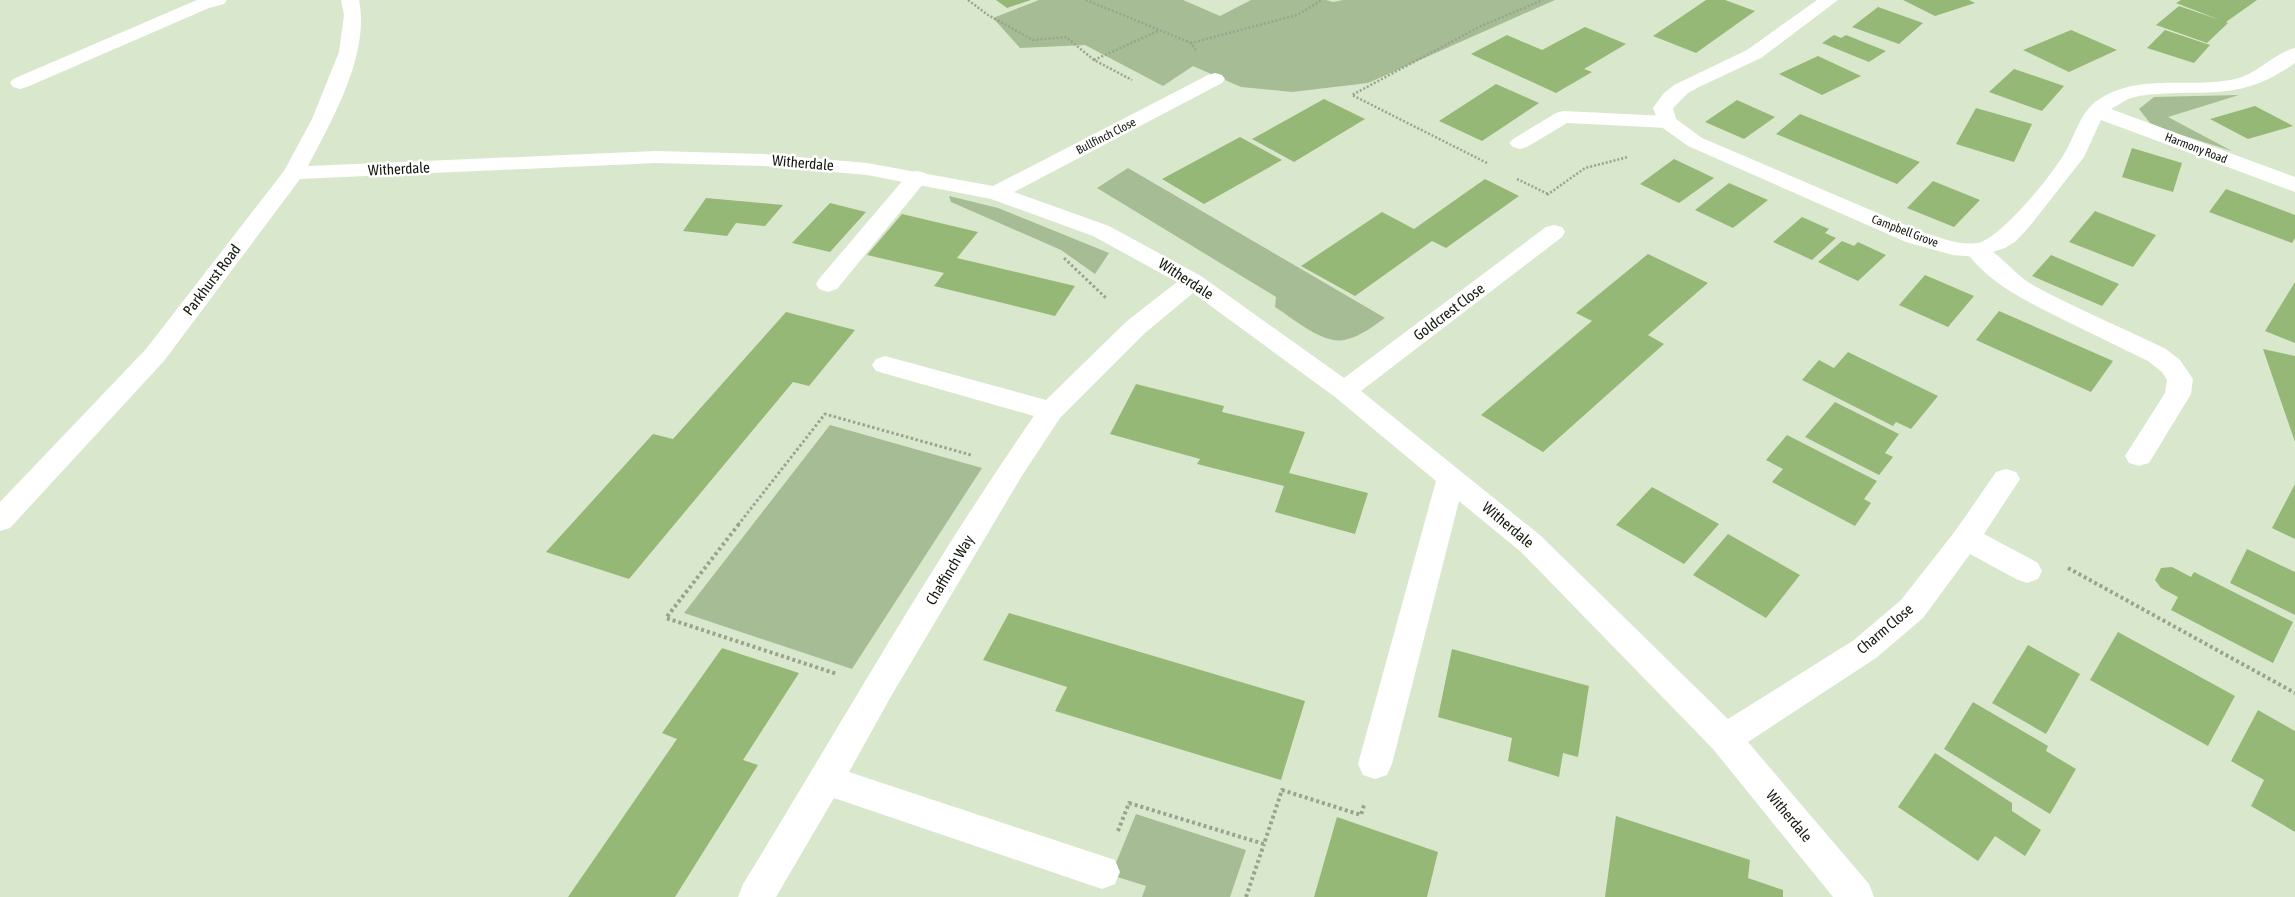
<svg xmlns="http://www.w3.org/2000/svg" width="2295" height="897" viewBox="0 0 2295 897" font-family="'Asap Condensed',sans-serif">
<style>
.green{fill:#a6bc94}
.building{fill:#96b877}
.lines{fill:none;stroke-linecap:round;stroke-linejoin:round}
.path-far2{stroke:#99a48e;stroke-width:2.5;stroke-dasharray:2 2;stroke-linecap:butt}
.path-far1{stroke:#99a48e;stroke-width:3;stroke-dasharray:2.5 2.5;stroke-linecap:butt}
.path{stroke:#99a48e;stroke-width:4;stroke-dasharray:3 3;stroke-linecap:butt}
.lane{fill:#fff;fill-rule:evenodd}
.street{fill:#fff;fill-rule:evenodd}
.labels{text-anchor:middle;stroke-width:5;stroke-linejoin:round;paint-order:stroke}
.far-street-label{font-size:12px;fill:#14190f;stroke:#fff}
.street-label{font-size:15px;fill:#14190f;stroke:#fff}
</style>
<rect width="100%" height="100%" fill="#d9e8cc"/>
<g class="green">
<polygon points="1039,0 1183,0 1220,16 1251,0 1326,0 1333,2 1343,0 1555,0 1368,83 1292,92 1241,87 1193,66 1163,86 1085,45 1020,48 993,18"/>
<polygon points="2239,95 2168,117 2232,151 2172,132 2150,123 2139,109 2154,97"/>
<path d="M1128,168L1385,318C1373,326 1360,337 1344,340C1324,345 1292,318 1275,307L1276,297L1097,188Z"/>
<polygon points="949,196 998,208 1109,253 1095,274 1061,250 951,202"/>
<polygon points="830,425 982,468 852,669 684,613"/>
<polygon points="1136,814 1246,850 1230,897 1142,897 1146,886 1111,875"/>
</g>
<g class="building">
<polygon points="996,0 1031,0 1007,8"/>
<polygon points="1706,0 1725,0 1755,11 1696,53 1653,36"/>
<polygon points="1903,0 1969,0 1975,3 1935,16"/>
<polygon points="2181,0 2257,0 2226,22 2228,23 2207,43 2156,25 2179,6 2220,20 2176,3"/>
<polygon points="1878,7 1923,23 1899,44 1852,27"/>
<polygon points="1585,27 1626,44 1584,69 1592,72 1556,93 1471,54 1507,35 1542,50"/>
<polygon points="2071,30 2117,50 2069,72 2023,50"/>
<polygon points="2165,30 2210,45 2194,63 2147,48"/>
<polygon points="1834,35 1841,38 1846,35 1886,51 1869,62 1822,43"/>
<polygon points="1818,56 1861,76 1822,95 1779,74"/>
<polygon points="2014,69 2064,86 2042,111 1989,92"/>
<polygon points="1496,84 1539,103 1482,141 1439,121"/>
<polygon points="1324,99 1365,119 1294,162 1252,139"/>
<polygon points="1737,100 1775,117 1744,139 1705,122"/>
<polygon points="2255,106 2293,126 2248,139 2210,119"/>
<polygon points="1976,108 2032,124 2014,162 1956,144"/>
<polygon points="1800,114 1882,147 1920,162 1897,184 1776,134"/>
<polygon points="1240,137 1282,160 1204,204 1162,179"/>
<polygon points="2132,148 2182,163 2173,192 2122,177"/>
<polygon points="1674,159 1714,178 1679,203 1640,184"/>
<polygon points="1485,179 1519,196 1446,248 1432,241 1355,296 1301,266 1382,212 1414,229"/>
<polygon points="1933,181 1980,200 1954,227 1907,208"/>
<polygon points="1729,183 1768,200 1733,228 1695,210"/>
<polygon points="2226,189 2295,215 2295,238 2292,243 2209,212"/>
<polygon points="706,198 783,205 765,226 736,223 727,236 683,231"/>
<polygon points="830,203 866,212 830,252 792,243"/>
<polygon points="2095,211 2156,235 2133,267 2069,242"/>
<polygon points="902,214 978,232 957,258 1075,286 1055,316 934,286 944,273 867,255"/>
<polygon points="1802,217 1829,229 1825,233 1836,238 1812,260 1773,242"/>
<polygon points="1842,241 1854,246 1858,242 1886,255 1858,281 1818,262"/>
<polygon points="1648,254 1708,283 1648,335 1664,344 1543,452 1481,415 1592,321 1576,313"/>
<polygon points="2051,255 2119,284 2102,306 2032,276"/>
<polygon points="1925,275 1974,296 1948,327 1899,305"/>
<polygon points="2295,282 2295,343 2265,331"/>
<polygon points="1999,311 2072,343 2113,361 2091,392 1976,340"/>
<polygon points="786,312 855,330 809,386 793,382 629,579 546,552 653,434 673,439"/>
<polygon points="2263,349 2295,356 2295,442"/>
<polygon points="1848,352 1938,396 1911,429 1896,422 1893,426 1802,380 1819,360 1834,368"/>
<polygon points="1136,384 1224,406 1222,412 1305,432 1289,473 1368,493 1355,534 1275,512 1284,486 1197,464 1200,459 1110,434"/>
<polygon points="1835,402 1899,434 1885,453 1893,457 1879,475 1805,437"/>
<polygon points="1787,435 1877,481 1864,499 1871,503 1855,526 1772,482 1783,469 1766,460"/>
<polygon points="2295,484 2295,539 2272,528"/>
<polygon points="1652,487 1719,524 1684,564 1616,525"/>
<polygon points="1728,534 1800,575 1766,618 1693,575"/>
<polygon points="2247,549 2295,572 2295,615 2230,583"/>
<polygon points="2172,567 2191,577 2194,572 2293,622 2273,663 2171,610 2178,597 2161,588 2155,580 2161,568"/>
<polygon points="1009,613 1305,701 1281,780 1055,711 1067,687 983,660"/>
<polygon points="2118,632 2235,696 2208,746 2090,680"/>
<polygon points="2028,645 2080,674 2046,734 1992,703"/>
<polygon points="722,648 799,673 743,760 758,765 675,897 568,897 677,739 662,733"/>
<polygon points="1452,649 1589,686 1578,757 1563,753 1559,777 1508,761 1512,738 1438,717"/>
<polygon points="1973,702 2048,746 2046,751 2076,769 2050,814 1944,749"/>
<polygon points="2258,710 2295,731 2295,832 2251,806 2264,780 2231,761"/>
<polygon points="1935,753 2012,803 2012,811 2041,830 2025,856 1995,836 1978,861 1898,807"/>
<polygon points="1616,816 1750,860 1748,878 1783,890 1783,897 1605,897"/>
<polygon points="1337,817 1438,852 1427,897 1314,897"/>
</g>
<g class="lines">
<g class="path-far2">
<polyline points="968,0 988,15 1033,40 1066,37 1094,60 1132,80"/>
<polyline points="1086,0 1191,43"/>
<polyline points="1196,50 1191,43 1297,15 1322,0"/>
<polyline points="1094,60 1158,31"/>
<polyline points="1487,163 1352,95 1481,26 1543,0"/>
<polyline points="1517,179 1548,194"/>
<polyline points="1547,195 1585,168 1628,157"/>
</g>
<g class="path-far1">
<polyline points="1064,258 1107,299"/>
<polyline points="738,525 825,414 971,455"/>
</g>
<g class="path">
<polyline points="739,524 666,618 837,674"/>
<polyline points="2068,568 2295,693"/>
<polyline points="1118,831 1129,803 1264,844 1282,790 1361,815 1364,805"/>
<polyline points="1246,897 1264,844"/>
</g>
<g class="lane">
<polygon points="197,0 227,0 224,4 209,8 27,87 20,89 13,87 10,83 13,79"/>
<polygon points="1563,111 1667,116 1674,118 1677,122 1674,126 1667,128 1567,123 1527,147 1520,149 1513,147 1509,143 1513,139 1556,113"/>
<polygon points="917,171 925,173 928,178 837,289 828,292 819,289 816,284 819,279 909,173"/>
<path d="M1977,243C1994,247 2014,274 2031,284C2074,308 2121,327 2166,349L2180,360L2193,379L2191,394L2149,463L2139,466L2129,463L2125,456L2165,393L2167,380L2162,372L2148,361C2121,348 2095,335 2068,322C2031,303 1990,286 1965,250L1969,245Z"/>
</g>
<g class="street">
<path d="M341,0H359C370,54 333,118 308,166L656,151L764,154L867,163L993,186L1208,75L1215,73L1222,75L1225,79L1222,83L1014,192L1109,226L1201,276L1344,378L1546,227L1554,225L1562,227L1565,232L1562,237L1361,391L1541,536L1728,719L1854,640L1901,600L1956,530L1996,472L2006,469L2016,472L2020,479L1984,534L2038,563L2042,571L2038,579L2027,583L2016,579L1970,554L1923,618L1876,658L1748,742L1869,884L1874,897H1833L1713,749L1521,552L1459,501L1392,764L1387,775L1375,779L1363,775L1358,764L1436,481L1335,397L1193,293L1145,333L1060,418L1023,474L890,698L849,772L1115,860L1120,872L1115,884L1102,889L834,798L776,897H738L743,884C839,728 929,567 1034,416L876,371L872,365L876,359L885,356L1046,400L1127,321L1177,282L1093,236L991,199L867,175L764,166L656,163L300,179L164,361L10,528L0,531V502L146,349L284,171L312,119L339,52L344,15Z"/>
<path d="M1817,0H1838L1761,58L1699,87L1688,93L1673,108L1676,119L1702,138L1922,232C1939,237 1959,246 1978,243C2001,238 2052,175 2064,154C2076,135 2080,110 2101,98C2143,73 2189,89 2235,79C2258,74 2274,53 2295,48V63C2236,105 2203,87 2139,96L2128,99L2111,109L2295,177V192L2101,120L2084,157L2029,227L2016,241L2005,248L1977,257L1953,255L1906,242L1688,146L1660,126L1653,108L1664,93L1674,85L1747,50Z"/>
</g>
</g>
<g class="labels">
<g class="far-street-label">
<text transform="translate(1106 136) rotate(-27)" y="4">Bullfinch Close</text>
<text transform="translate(2196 148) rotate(21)" y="4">Harmony Road</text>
<text transform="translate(1905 231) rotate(21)" y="4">Campbell Grove</text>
</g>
<g class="street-label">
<text transform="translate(803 163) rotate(5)" y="5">Witherdale</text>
<text transform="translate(399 169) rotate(-3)" y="5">Witherdale</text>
<text transform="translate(1186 279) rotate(33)" y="5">Witherdale</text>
<text transform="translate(212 280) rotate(-53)" y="5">Parkhurst Road</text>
<text transform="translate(1449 312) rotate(-37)" y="5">Goldcrest Close</text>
<text transform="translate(1508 525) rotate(40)" y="5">Witherdale</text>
<text transform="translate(950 570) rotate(-59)" y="5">Chaffinch Way</text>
<text transform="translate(1885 629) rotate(-40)" y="5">Charm Close</text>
<text transform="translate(1789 816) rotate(50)" y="5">Witherdale</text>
</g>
</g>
</svg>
